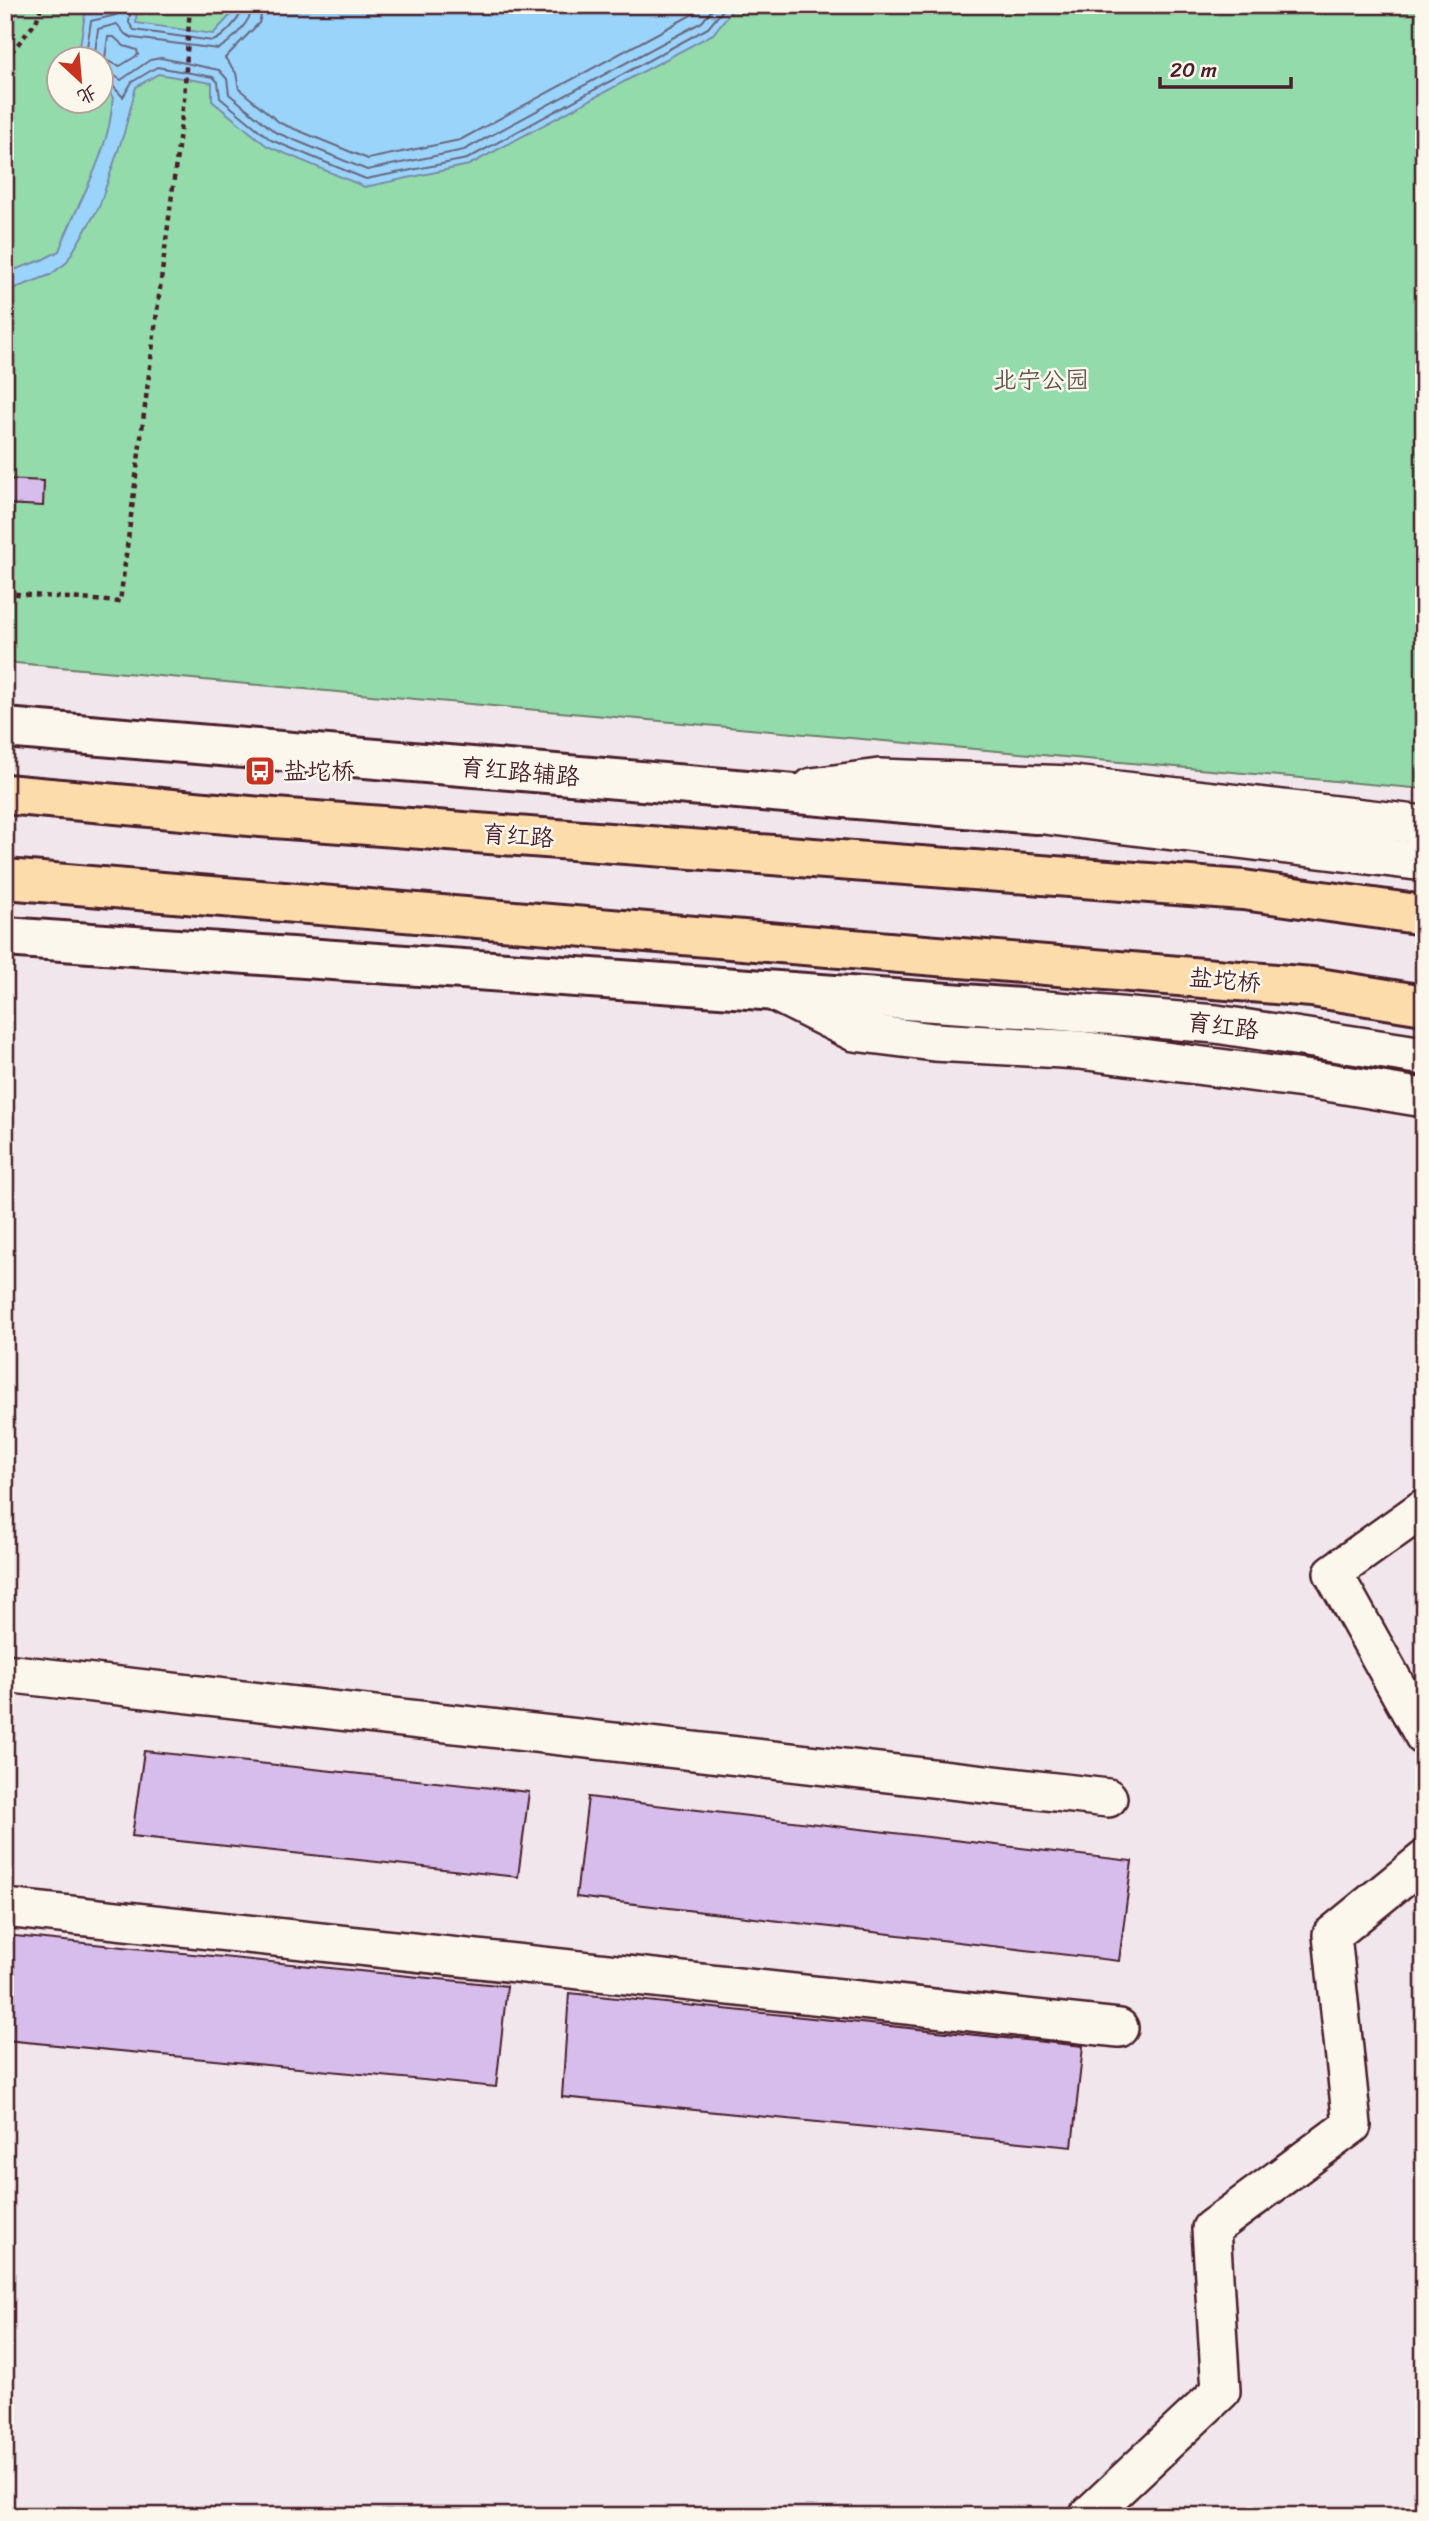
<svg xmlns="http://www.w3.org/2000/svg" width="1429" height="2521" viewBox="0 0 1429 2521" font-family="Sriracha,'LXGW WenKai TC',sans-serif">
<style>
.green{fill:#93dbaa;stroke:#6e7d6a;stroke-width:2;fill-rule:evenodd}
.water{fill:#9ad4fb;stroke:#7a8ca8;stroke-width:2}
.lines{fill:none;stroke-linecap:round;stroke-linejoin:round}
.shore{stroke:#6a677e;stroke-width:2}
.building{fill:#d6bdec;stroke:#4a1f2b;stroke-width:2}
.street-casing{stroke:#4a1f2b;stroke-width:42}
.secondary-casing{stroke:#4a1f2b;stroke-width:44}
.highway-casing{stroke:#4a1f2b;stroke-width:44}
.path{stroke:#4a1f2b;stroke-width:4.5;stroke-dasharray:5 5;stroke-linecap:butt}
.street{stroke:#fbf7ec;stroke-width:37}
.secondary{stroke:#fbf7ec;stroke-width:38}
.highway{stroke:#fddcac;stroke-width:38}
.labels{text-anchor:middle;stroke-width:5;stroke-linejoin:round;paint-order:stroke}
.park-label{font-size:24px;fill:#605751;stroke:#fbf7ec}
.poi-label{font-size:24px;fill:#4a1f2b;stroke:#fbf7ec;text-anchor:start}
.street-label{font-size:24px;fill:#4a1f2b;stroke:#fbf7ec}
</style>
<rect width="100%" height="100%" fill="#f0e6ec"/>
<filter id="ink" filterUnits="userSpaceOnUse"><feTurbulence type="fractalNoise" baseFrequency=".0143" numOctaves="2"/><feDisplacementMap in="SourceGraphic" scale="14" xChannelSelector="R" yChannelSelector="G"/><feConvolveMatrix kernelMatrix="1 2 1 2 8 2 1 2 1" color-interpolation-filters="sRGB"/></filter>
<g filter="url(#ink)">
<path class="green" d="M5,5H1424V789C951,749 478,704 5,662ZM60,60H102V102H60Z"/>
<path class="water" d="M119,5H137L136,23L213,34L240,5H736L713,34L469,165L365,187L267,146L212,101V83L158,74L136,87L124,133L99,207L66,263L50,275L5,292V273L42,260L59,251C74,211 98,172 108,130C111,119 112,108 113,97L102,84V60L78,59L85,14L108,11Z"/>
<g class="lines">
<g class="shore">
<path d="M131,5L129,23L134,30L213,41C224,37 242,17 244,5"/>
<polyline points="264,5 259,23 225,58 236,73 239,89 280,123 368,159 460,140 695,13 702,5"/>
<polygon points="108,37 114,37 124,46 137,50 138,55 120,66 107,61 105,58"/>
<polyline points="85,60 91,21 116,15 120,5"/>
<path d="M94,60L98,29L117,24L125,34L133,38L218,49C231,42 252,21 253,5"/>
<polyline points="102,72 110,73 121,80 150,60 161,58 219,70 227,79 229,94 275,132 367,170 464,150 702,22 716,5"/>
<polyline points="102,80 109,82 123,97 132,82 157,67 213,77 218,82 220,98 271,140 366,179 467,159 708,28 727,5"/>
</g>
</g>
<g class="building">
<polygon points="5,479 44,481 43,506 5,504"/>
<polygon points="144,1751 529,1792 518,1877 132,1836"/>
<polygon points="588,1797 1132,1861 1119,1961 576,1897"/>
<polygon points="5,1935 507,1986 496,2087 5,2040"/>
<polygon points="569,1993 1083,2046 1072,2147 562,2097"/>
</g>
<g class="lines">
<g class="street-casing">
<g id="street">
<polyline points="812,787 879,778 1073,785 1424,825"/>
<polyline points="1036,814 1424,862"/>
<polyline points="774,992 854,1032 934,1042 1080,1050 1327,1082 1424,1098"/>
<polyline points="1020,1008 1216,1024 1424,1056"/>
<polyline points="1424,1508 1333,1573 1424,1736"/>
<polyline points="5,1673 1108,1798"/>
<polyline points="5,1908 1119,2028"/>
<polyline points="1088,2516 1221,2391 1211,2229 1352,2125 1332,1935 1424,1860"/>
</g>
</g>
<g class="secondary-casing">
<g id="secondary">
<polyline points="5,728 1036,814"/>
<polyline points="5,937 1020,1008"/>
</g>
</g>
<g class="highway-casing">
<g id="highway">
<polyline points="5,794 261,817 1243,890 1424,915"/>
<polyline points="5,879 1312,987 1424,1005"/>
</g>
</g>
<g class="path">
<polyline points="5,60 36,22 42,5"/>
<polyline points="5,593 120,602 184,100 190,5"/>
</g>
<use href="#street" class="street"/>
<use href="#secondary" class="secondary"/>
<use href="#highway" class="highway"/>
</g>
</g>
<defs>
<g id="bus-square" transform="scale(1.575)"><rect x="-9" y="-9" width="18" height="18" rx="4" fill="#c8321e" stroke="#fbf7ec"/><path d="M-5-6H5V4H4V6H2V4H-2V6H-4V4H-5ZM-3.5-4V0h7V-4ZM-3.5 1.2v1.5H-2V1.2ZM2 1.2v1.5H3.5V1.2Z" fill="#fff"/></g>
</defs>
<g fill-rule="evenodd">
<use href="#bus-square" x="260" y="771"/>
</g>
<g class="labels">
<g class="park-label">
<text x="1041" y="388">北宁公园</text>
</g>
<g class="poi-label">
<text x="283" y="779">盐坨桥</text>
</g>
<g class="street-label">
<text transform="translate(520 772) rotate(5)" y="8">育红路辅路</text>
<text transform="translate(518 836) rotate(4)" y="8">育红路</text>
<text transform="translate(1225 980) rotate(5)" y="8">盐坨桥</text>
<text transform="translate(1223 1026) rotate(7)" y="8">育红路</text>
</g>
</g>
<rect width="1429" height="2521" fill="none" stroke="#fbf7ec" stroke-width="28"/>
<rect x="14" y="14" width="1401" height="2493" fill="none" stroke="#4a1f2b" stroke-width="2.5" filter="url(#ink)"/>
<g transform="translate(80 80) rotate(154)"><circle r="33" fill="#fbf7ec" stroke="#b4a19f" stroke-width="2"/>
<path d="M0-5L12 26L0 18L-12 26Z" fill="#c8321e"/>
<text y="-10" font-size="19" font-weight="bold" text-anchor="middle" fill="#4a1f2b">北</text>
</g>
<path d="M1160 77v10h131v-10" fill="none" stroke="#4a1f2b" stroke-width="3.5"/>
<text x="1170" y="77" font-size="21" fill="#4a1f2b" stroke="#fbf7ec" stroke-width="5" paint-order="stroke">20 m</text>
</svg>
